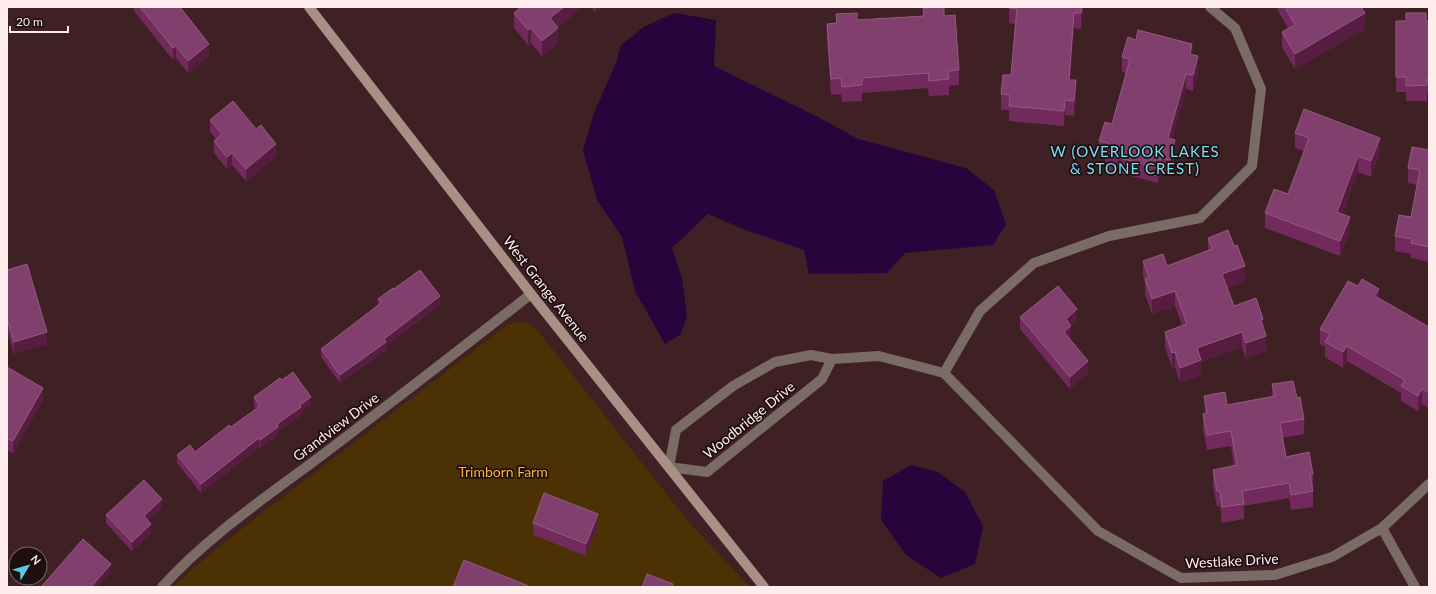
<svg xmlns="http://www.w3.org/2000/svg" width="1436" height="594" viewBox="0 0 1436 594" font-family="Lato,sans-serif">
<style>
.green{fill:#4b3104}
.water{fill:#28043c}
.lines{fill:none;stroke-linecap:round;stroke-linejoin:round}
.street{stroke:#7b6b65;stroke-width:10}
.secondary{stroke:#a99086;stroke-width:10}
.wall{fill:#722a5d}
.shaded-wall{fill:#571d40}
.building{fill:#813f6d;stroke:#955a81}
.labels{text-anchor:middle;stroke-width:3.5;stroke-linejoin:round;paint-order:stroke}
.street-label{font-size:14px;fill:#ffedee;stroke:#1d0e10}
.park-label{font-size:14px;fill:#fcb337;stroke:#1d0e10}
.neighbourhood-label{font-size:15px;letter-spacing:1px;fill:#79def6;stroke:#1d0e10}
</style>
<rect width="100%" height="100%" fill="#3f2024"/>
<polygon class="green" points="517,322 529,323 539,332 687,520 750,587 173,587 192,569 258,516 507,325"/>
<g class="water">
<polygon points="674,13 716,20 714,66 820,118 858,139 966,168 994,190 1006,224 993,245 905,253 887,273 809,274 804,250 743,229 708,214 672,248 682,278 687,317 680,335 665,344 635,291 622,237 597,200 583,150 594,113 616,63 621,45 644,27"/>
<polygon points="911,465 938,472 965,492 983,526 975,564 941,578 906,555 881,520 883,481"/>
</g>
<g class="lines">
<g class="street">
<polyline points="832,359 822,379 707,472 669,467 676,430 733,386 775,362 811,355 832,359 879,356 944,373"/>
<polyline points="944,373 1098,531 1181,578 1275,575 1332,557 1382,528 1429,484"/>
<polyline points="944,373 980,311 1034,263 1109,236 1200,218 1252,166 1261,89 1235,28 1210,7"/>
<polyline points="1382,528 1415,587"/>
<path d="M162,587C208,536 266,497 321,456C391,403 461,349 531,294"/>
</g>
<polyline class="secondary" points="309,7 531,294 764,587"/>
</g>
<g class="wall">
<polygon points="134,7 180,7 209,56 188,73 176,58 173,60 134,11"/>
<polygon points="521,7 582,7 558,27 558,43 542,56 531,43 528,45 514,28 514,13"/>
<polygon points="591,7 602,7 595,12"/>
<polygon points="1009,7 1083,7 1081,29 1074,28 1070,80 1076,96 1074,116 1065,115 1064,126 1009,121 1009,110 1001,110 1001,94 1011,75 1015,24 1009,23"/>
<polygon points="1276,7 1361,7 1365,29 1295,69 1282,47 1282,32 1288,28"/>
<polygon points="923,8 944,16 959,70 959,85 949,86 949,95 929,96 928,88 862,93 862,101 842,102 841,94 831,95 827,39 827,24 836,23 836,14 857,20 923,16"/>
<polygon points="1396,21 1429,21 1429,93 1427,93 1427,101 1406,101 1406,92 1396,92"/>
<polygon points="1192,55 1198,72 1193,91 1186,89 1172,139 1175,155 1170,175 1161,173 1158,183 1105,169 1105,158 1099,156 1099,141 1112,124 1126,73 1122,72 1122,57"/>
<polygon points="210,120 276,156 246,181 232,165 227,169 214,153 214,141 216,139 210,132"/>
<polygon points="1295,133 1380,153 1371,177 1358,172 1342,214 1350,232 1340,256 1265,228 1265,213 1288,194 1304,151 1295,148"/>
<polygon points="1429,148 1429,262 1411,258 1411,254 1395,251 1395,236 1411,217 1417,185 1408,183 1408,168 1429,150"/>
<polygon points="1208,238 1245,281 1227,288 1234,306 1263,328 1266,351 1246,359 1242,347 1201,362 1201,375 1180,383 1175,367 1172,368 1165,347 1165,332 1182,325 1175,306 1152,314 1145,294 1145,282 1143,276 1143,261 1167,266 1208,251"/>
<polygon points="7,270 47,344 14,354 8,333"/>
<polygon points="1358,286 1429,327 1429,408 1422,404 1418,411 1401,401 1401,393 1347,361 1343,368 1325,357 1325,347 1320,344 1320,329"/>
<polygon points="394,289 440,304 386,346 386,350 340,383 321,357 321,349 378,305 378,299"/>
<polygon points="1020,317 1077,321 1071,326 1071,338 1070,339 1088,373 1070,389 1020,329"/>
<polygon points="7,367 43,400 13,453 7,450"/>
<polygon points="282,380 311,405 301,412 301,415 278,432 278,435 260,448 259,447 201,493 177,463 177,455 195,452 256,409 254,406 254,397"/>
<polygon points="1272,384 1297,398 1304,419 1304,434 1282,438 1286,457 1313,474 1313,507 1291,510 1289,498 1244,506 1244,519 1222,523 1220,506 1217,507 1213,485 1213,470 1234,466 1231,446 1207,450 1203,429 1203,414 1205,414 1204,396 1227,405 1272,397"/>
<polygon points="162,508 148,521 151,532 132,551 106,523 106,515"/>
<polygon points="533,523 598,526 586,556 533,535"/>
</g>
<g class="shaded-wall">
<polygon points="564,7 582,7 550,33 550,18"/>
<polygon points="595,7 602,7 595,12"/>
<polygon points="1082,7 1083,7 1081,29 1081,13"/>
<polygon points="1074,13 1074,28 1069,95 1069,80"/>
<polygon points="1365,13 1365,29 1295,69 1295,54"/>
<polygon points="531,28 531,43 528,45 528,30"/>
<polygon points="558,28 558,43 542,56 542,41"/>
<polygon points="209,44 209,56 188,73 188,61"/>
<polygon points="1192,44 1192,59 1190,54"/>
<polygon points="176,46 176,58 173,60 173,48"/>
<polygon points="1198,56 1198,72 1193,91 1193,75"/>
<polygon points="1186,74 1186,89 1168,154 1168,138"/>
<polygon points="1076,80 1076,96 1074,116 1074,101"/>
<polygon points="1065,100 1065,115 1064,126 1064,111"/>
<polygon points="1380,138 1380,153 1371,177 1371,161"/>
<polygon points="1175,140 1175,155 1170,175 1170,160"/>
<polygon points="276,144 276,156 246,181 246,169"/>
<polygon points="232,153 232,165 227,169 227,157"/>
<polygon points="1358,156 1358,172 1337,228 1337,212"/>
<polygon points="1161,158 1161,173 1158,183 1158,168"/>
<polygon points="1350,217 1350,232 1340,256 1340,241"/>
<polygon points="1245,266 1245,281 1222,289 1222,274"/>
<polygon points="1379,289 1379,304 1375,296"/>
<polygon points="1175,291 1175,306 1152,314 1152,299"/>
<polygon points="440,296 440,304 386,346 386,350 340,383 340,375 384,339"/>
<polygon points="1077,309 1077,321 1071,326 1071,338 1064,344 1064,332 1066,319"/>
<polygon points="1263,319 1263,334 1261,320"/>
<rect x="7" y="321" width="1" height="12"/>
<polygon points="47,332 47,344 14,354 14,342"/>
<polygon points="1242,332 1242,347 1201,362 1201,375 1180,383 1180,368 1197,348"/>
<polygon points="1266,336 1266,351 1246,359 1246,343"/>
<polygon points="1347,346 1347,361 1343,368 1343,352"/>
<polygon points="1175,352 1175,367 1172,368 1172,353"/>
<polygon points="1088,361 1088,373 1070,389 1070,377"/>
<polygon points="43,388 43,400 13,453 13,441"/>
<polygon points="1422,389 1422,404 1418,411 1418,396"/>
<polygon points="311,397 311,405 301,412 301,415 278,432 278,435 260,448 260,440 277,424 300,405"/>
<polygon points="259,438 259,447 201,493 201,484"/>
<polygon points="162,499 162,508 144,525 144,516"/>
<polygon points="598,514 598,526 586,556 586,544"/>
<polygon points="151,524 151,532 132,551 132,542"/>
<polygon points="111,564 111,572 98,587 91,587"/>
</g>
<g class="building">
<polygon points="140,7 180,7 209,44 188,61 176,46 173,48"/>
<polygon points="521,7 564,7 550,18 558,28 542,41 531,28 528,30 514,13"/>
<polygon points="944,7 944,16 955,15 959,70 948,71 949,79 929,81 928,73 862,78 862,85 842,87 841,78 831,79 827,24 837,23 836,14 857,13 857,20 924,16 923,8"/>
<polygon points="1009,7 1082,7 1081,13 1074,13 1069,80 1076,80 1074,101 1065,100 1064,111 1009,106 1010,95 1001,94 1003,75 1011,75 1017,9 1009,8"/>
<polygon points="1285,7 1361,7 1365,13 1295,54 1282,32 1295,25"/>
<polygon points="1406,13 1426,13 1426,21 1429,21 1429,78 1427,78 1427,85 1406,86 1406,77 1396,77 1396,21 1406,21"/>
<polygon points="1138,30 1192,44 1190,54 1198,56 1193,75 1186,74 1168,138 1175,140 1170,160 1161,158 1158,168 1105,154 1108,143 1099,141 1105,122 1112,124 1130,59 1122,57 1128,37 1136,40"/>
<polygon points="233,101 256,129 261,125 276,144 246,169 232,153 227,157 214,141 222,134 210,120"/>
<polygon points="1304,109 1380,138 1371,161 1358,156 1337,212 1350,217 1340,241 1265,213 1274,189 1288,194 1309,138 1295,133"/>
<polygon points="1412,147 1429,150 1429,148 1429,247 1411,243 1412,239 1395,236 1399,215 1411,217 1420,170 1408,168"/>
<polygon points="1228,230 1234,246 1237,245 1245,266 1222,274 1234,306 1256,298 1263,319 1261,320 1266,336 1246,343 1242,332 1197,348 1201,360 1180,368 1175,352 1172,353 1165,332 1187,324 1175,291 1152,299 1145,279 1149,278 1143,261 1163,254 1167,266 1212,249 1208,238"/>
<polygon points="27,264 47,332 14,342 8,321 7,321 7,270"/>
<polygon points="420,270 440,296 384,339 386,342 340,375 321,349 381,303 378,299 393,288 394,289"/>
<polygon points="1362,279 1379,289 1375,296 1429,327 1429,393 1422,389 1418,396 1401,386 1405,380 1347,346 1343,352 1325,342 1330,334 1320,329 1348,281 1358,286"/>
<polygon points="1058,286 1077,309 1066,319 1071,326 1064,332 1088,361 1070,377 1020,317"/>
<polygon points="7,367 43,388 13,441 7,438"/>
<polygon points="293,372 311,397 300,405 301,407 277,424 278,427 260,440 259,438 201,484 177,455 190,445 195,452 229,425 231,427 260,406 254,397 280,378 282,380"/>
<polygon points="1293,381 1297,398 1300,397 1304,419 1280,423 1286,457 1309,452 1313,474 1310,475 1313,491 1291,495 1289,483 1242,491 1244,504 1222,507 1220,491 1217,491 1213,470 1237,465 1231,431 1207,435 1203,414 1207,413 1204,396 1225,392 1227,405 1275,396 1272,384"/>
<polygon points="144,480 162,499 144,516 151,524 132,542 106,515"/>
<polygon points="544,493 598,514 586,544 533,523"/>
<polygon points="83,539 111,564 91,587 41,587"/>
<polygon points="464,560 531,587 453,587"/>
<polygon points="647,574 673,584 672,587 642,587"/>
</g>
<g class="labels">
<g class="street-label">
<text transform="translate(546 289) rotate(52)" y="5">West Grange Avenue</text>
<text transform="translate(749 420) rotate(-39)" y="5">Woodbridge Drive</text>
<text transform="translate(336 427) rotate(-37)" y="5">Grandview Drive</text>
<text transform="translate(1232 561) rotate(-3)" y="5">Westlake Drive</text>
</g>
<g class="park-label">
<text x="503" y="477">Trimborn Farm</text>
</g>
<g class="neighbourhood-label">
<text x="1135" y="157">W (OVERLOOK LAKES<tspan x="1135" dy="17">&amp; STONE CREST)</tspan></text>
</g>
</g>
<rect width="1436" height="594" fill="none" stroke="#ffedee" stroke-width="16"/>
<g transform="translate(28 566) rotate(52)"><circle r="19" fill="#1d0e10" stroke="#776769"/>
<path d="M0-3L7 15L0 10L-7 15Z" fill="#58c9e3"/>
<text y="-6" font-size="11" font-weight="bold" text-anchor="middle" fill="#ffedee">N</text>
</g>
<path d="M10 26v6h58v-6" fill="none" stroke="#ffedee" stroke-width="2"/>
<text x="16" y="26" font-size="12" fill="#ffedee" stroke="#1d0e10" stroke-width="3" paint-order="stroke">20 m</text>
</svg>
